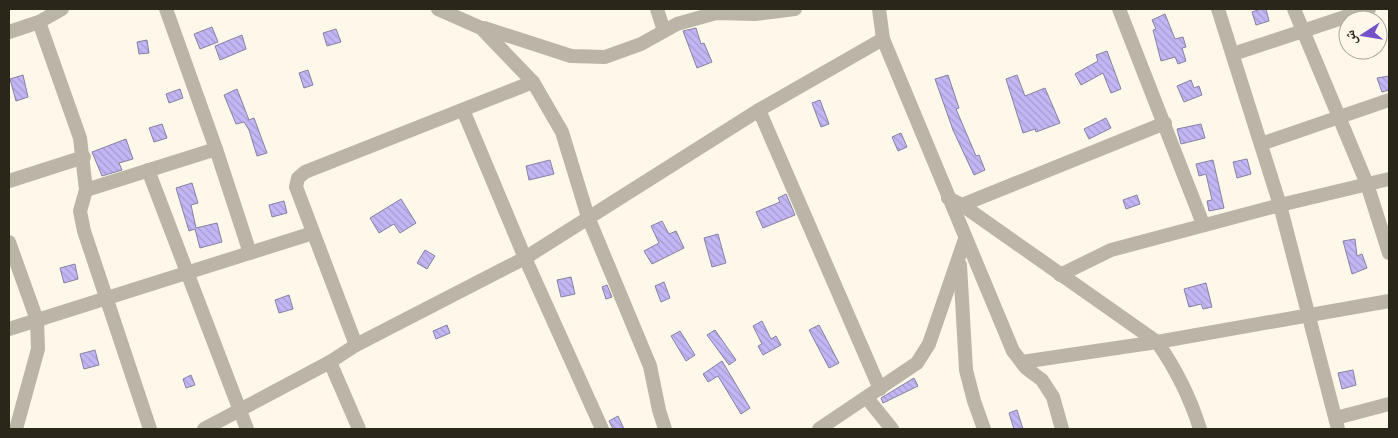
<svg xmlns="http://www.w3.org/2000/svg" width="1398" height="438" viewBox="0 0 1398 438" font-family="Overpass,'Noto Naskh Arabic',sans-serif">
<style>
.building{fill:url(#building-back-hatch);stroke:#86819f}
.lines{fill:none;stroke-linecap:round;stroke-linejoin:round}
.minor{stroke:#bbb5a7;stroke-width:14}
</style>
<defs>
<pattern id="building-back-hatch" width="6" height="6" patternUnits="userSpaceOnUse" patternTransform="scale(1.25)"><rect width="6" height="6" fill="#c2b6f5"/><path d="M-1 5l2 2M0 0l6 6M5-1l2 2" fill="none" stroke="#a79cd1"/></pattern>
</defs>
<rect width="100%" height="100%" fill="#fef8eb"/>
<g class="building">
<polygon points="1261,9 1266,9 1269,21 1256,25 1252,12"/>
<polygon points="1165,14 1175,39 1183,37 1186,47 1182,48 1186,61 1178,64 1175,57 1161,61 1153,30 1156,29 1152,20"/>
<polygon points="212,27 218,42 200,49 194,34"/>
<polygon points="696,28 701,44 704,43 712,62 697,68 683,31"/>
<polygon points="336,29 341,42 327,46 323,33"/>
<polygon points="242,35 246,49 220,60 215,46"/>
<polygon points="147,40 149,53 139,54 137,42"/>
<polygon points="1107,51 1121,89 1111,93 1103,73 1081,85 1075,74 1098,61 1096,55"/>
<polygon points="308,70 313,85 304,88 299,73"/>
<polygon points="23,75 28,97 16,101 10,79"/>
<polygon points="948,75 959,108 956,109 976,156 979,155 985,170 974,175 953,130 935,79"/>
<polygon points="1017,75 1025,96 1045,88 1060,123 1036,132 1035,129 1023,133 1006,79"/>
<polygon points="1389,76 1389,90 1382,92 1377,78"/>
<polygon points="1191,80 1194,88 1199,86 1202,95 1184,102 1177,86"/>
<polygon points="180,89 183,98 169,103 166,94"/>
<polygon points="237,89 249,120 254,118 267,153 257,156 249,130 244,122 236,124 224,95"/>
<polygon points="820,100 829,124 821,127 812,103"/>
<polygon points="1106,118 1111,128 1089,139 1084,129"/>
<polygon points="162,124 167,138 154,142 149,128"/>
<polygon points="1201,124 1205,138 1181,144 1177,129"/>
<polygon points="901,133 907,147 898,151 892,137"/>
<polygon points="126,139 133,159 119,163 122,170 102,176 92,152"/>
<polygon points="1247,159 1251,174 1237,178 1233,162"/>
<polygon points="550,160 554,174 529,180 526,166"/>
<polygon points="1213,160 1224,208 1209,211 1207,201 1212,200 1206,174 1199,176 1196,164"/>
<polygon points="192,183 198,203 191,205 196,228 217,223 222,242 200,248 195,229 189,231 176,188"/>
<polygon points="786,194 795,215 763,228 756,212 780,202 778,198"/>
<polygon points="1137,195 1140,204 1126,209 1123,200"/>
<polygon points="401,199 416,223 400,233 394,224 379,233 370,218"/>
<polygon points="284,201 287,213 272,217 269,205"/>
<polygon points="662,221 669,234 676,231 684,248 652,264 644,251 659,243 651,226"/>
<polygon points="718,234 726,263 712,267 704,238"/>
<polygon points="1355,239 1357,256 1362,254 1367,268 1352,274 1343,241"/>
<polygon points="425,250 435,256 427,269 417,263"/>
<polygon points="75,264 78,279 64,283 60,268"/>
<polygon points="571,277 575,294 561,297 557,280"/>
<polygon points="664,282 670,298 661,302 655,286"/>
<polygon points="1206,283 1212,307 1203,309 1201,304 1189,307 1184,289"/>
<polygon points="607,285 612,297 606,299 602,287"/>
<polygon points="289,295 293,309 279,313 275,300"/>
<polygon points="762,321 771,339 776,336 781,345 763,355 758,346 762,344 753,326"/>
<polygon points="447,325 450,333 436,339 433,331"/>
<polygon points="819,325 839,363 829,368 809,330"/>
<polygon points="715,330 736,360 729,365 707,335"/>
<polygon points="680,331 695,355 686,361 671,336"/>
<polygon points="95,350 99,365 84,369 80,354"/>
<polygon points="722,361 750,408 741,414 718,376 708,382 703,374"/>
<polygon points="1353,370 1356,385 1342,389 1338,373"/>
<polygon points="191,375 195,385 186,388 183,379"/>
<polygon points="914,378 918,386 883,403 881,398"/>
<polygon points="1017,410 1023,429 1014,429 1009,413"/>
<polygon points="618,416 624,429 613,429 609,421"/>
</g>
<g class="lines">
<g class="minor">
<polyline points="166,9 216,149 250,253"/>
<polyline points="438,9 481,28 533,82 562,132 588,217 650,366 659,410 665,429"/>
<polyline points="657,9 664,31"/>
<polyline points="879,9 883,39 1013,351 1026,368 1042,380 1053,397 1062,429"/>
<polyline points="1119,9 1203,224"/>
<polyline points="1218,9 1280,205 1338,429"/>
<polyline points="1294,9 1367,184 1389,253"/>
<polyline points="39,22 80,138 86,190 80,211 84,231 150,429"/>
<polyline points="484,28 571,56 605,57 641,44 677,24 716,13 755,14 795,9"/>
<polyline points="9,32 39,22 62,9"/>
<polyline points="1233,54 1369,9"/>
<polyline points="463,110 525,258 602,429"/>
<polyline points="759,110 880,389"/>
<polyline points="1261,144 1389,100"/>
<polyline points="148,170 247,429"/>
<polyline points="9,181 84,157"/>
<polyline points="86,190 216,149"/>
<path d="M948,198L962,205L1157,342C1176,369 1190,397 1200,429"/>
<polyline points="962,205 1165,123"/>
<polyline points="9,242 37,320 38,349 16,429"/>
<polyline points="960,265 966,370 974,401 984,429"/>
<polyline points="1060,275 1111,250 1280,205 1389,179"/>
<polyline points="9,329 313,233"/>
<polyline points="356,345 296,187 298,178 305,172 533,82"/>
<polyline points="330,362 359,429"/>
<polyline points="1022,362 1157,342 1389,301"/>
<polyline points="867,398 892,429"/>
<polyline points="1336,418 1389,404"/>
<polyline points="204,429 330,362 356,345 525,258 759,110 883,39"/>
<polyline points="819,429 917,363 929,344 965,239"/>
</g>
</g>
<rect width="1398" height="438" fill="none" stroke="#2b261a" stroke-width="20"/>
<g transform="translate(1363 35) rotate(258)"><circle r="24" fill="#fef8eb" stroke="#aaa497"/>
<path d="M0-4L9 19L0 12L-9 19Z" fill="#7551ca"/>
<text y="-8" font-size="14" font-weight="bold" text-anchor="middle" fill="#2b261a">ش</text>
</g>
</svg>
